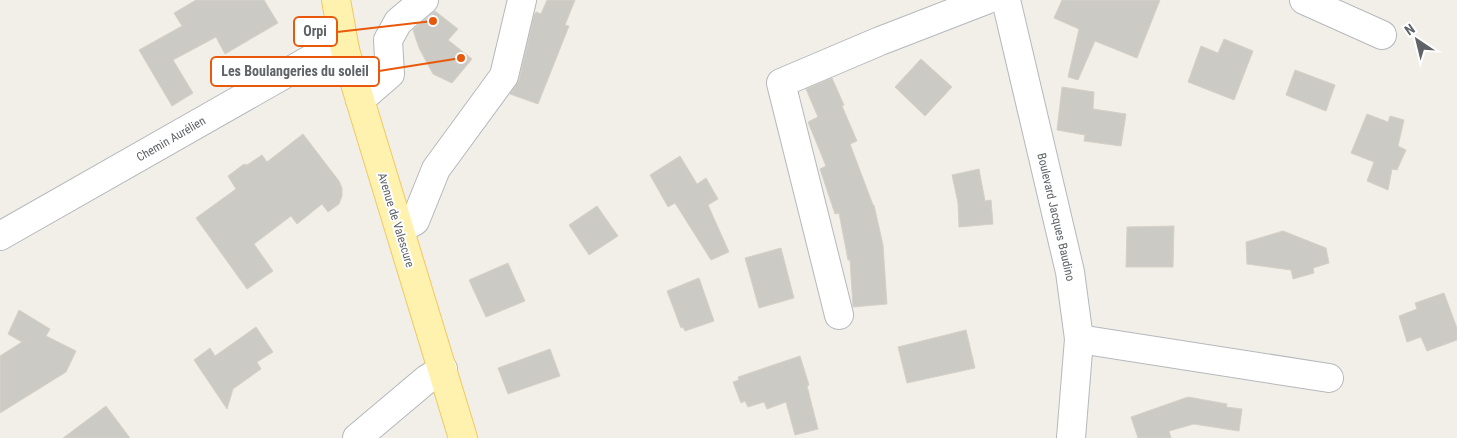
<svg xmlns="http://www.w3.org/2000/svg" width="1457" height="438" viewBox="0 0 1457 438" font-family="'Roboto Condensed',sans-serif">
<style>
.building{fill:#cccac5;stroke:#d6d1c6}
.lines{fill:none;stroke-linecap:round;stroke-linejoin:round}
.minor-casing{stroke:#b5b8bc;stroke-width:30}
.major-casing{stroke:#f2c960;stroke-width:30}
.minor{stroke:#fff;stroke-width:28}
.major{stroke:#fff2af;stroke-width:28}
.labels{text-anchor:middle;stroke-width:4;stroke-linejoin:round;paint-order:stroke}
.street-label{font-size:12px;fill:#5f6368;stroke:#fff}
.leader{fill:none;stroke:#e8590c;stroke-width:2}
.callout-dot{fill:#e8590c;stroke:#fff;stroke-width:2}
.callout{fill:#fff;stroke:#e8590c;stroke-width:2}
.callout-label{font-size:14px;text-anchor:middle;font-weight:bold;fill:#5f6368}
</style>
<rect width="100%" height="100%" fill="#f1efe8"/>
<g class="building">
<polygon points="196,0 264,0 278,23 225,54 216,37 173,60 193,93 172,106 139,50 182,26 174,13"/>
<polygon points="547,0 575,0 565,25 569,26 538,104 510,94 519,80 534,15 536,12 541,14"/>
<polygon points="1062,0 1160,0 1137,58 1095,41 1078,80 1068,77 1079,29 1054,18"/>
<polygon points="435,11 458,29 448,40 472,59 452,83 433,74 419,48 413,30"/>
<polygon points="1224,39 1253,51 1234,100 1188,82 1201,46 1218,53"/>
<polygon points="921,59 952,87 925,116 895,87"/>
<polygon points="1295,70 1335,85 1326,111 1286,95"/>
<polygon points="832,78 844,105 842,106 857,141 850,144 873,205 874,205 883,245 887,304 853,307 850,260 848,260 839,213 835,214 820,169 826,166 808,122 818,117 806,89"/>
<polygon points="1062,87 1094,92 1093,109 1126,114 1121,146 1084,141 1085,135 1057,130"/>
<polygon points="1367,114 1388,122 1390,116 1404,120 1398,146 1406,150 1397,170 1392,169 1388,190 1367,181 1374,162 1351,153"/>
<polygon points="303,134 339,181 342,188 342,196 339,204 328,212 322,204 297,224 291,216 254,244 273,271 247,289 196,218 236,189 228,176 244,164 247,165 262,155 267,162"/>
<polygon points="680,156 697,184 706,178 718,199 708,205 729,252 711,260 675,203 668,207 650,175"/>
<polygon points="979,169 985,201 991,200 993,224 959,227 958,203 952,175"/>
<polygon points="597,206 618,236 589,255 569,225"/>
<polygon points="1174,226 1173,267 1126,267 1127,227"/>
<polygon points="1283,231 1326,248 1329,263 1313,268 1314,273 1293,279 1291,270 1247,264 1246,242"/>
<polygon points="781,248 794,298 759,308 745,258"/>
<polygon points="508,263 525,301 486,317 469,280"/>
<polygon points="699,278 714,321 685,331 683,327 681,328 667,291"/>
<polygon points="1444,293 1457,328 1457,340 1427,351 1421,337 1407,342 1399,316 1417,309 1415,303"/>
<polygon points="19,310 50,329 46,336 76,351 66,372 0,413 0,356 22,342 8,334"/>
<polygon points="256,327 273,352 257,362 261,369 233,389 227,409 194,360 210,348 215,356"/>
<polygon points="966,330 975,368 907,383 898,347"/>
<polygon points="550,349 560,376 508,394 498,368"/>
<polygon points="800,356 809,385 807,386 818,429 795,435 786,402 767,409 764,402 748,407 745,401 741,403 733,382 739,380 738,377"/>
<polygon points="1188,397 1227,404 1226,407 1242,409 1239,431 1194,424 1169,431 1171,438 1138,438 1131,417"/>
<polygon points="106,406 130,438 63,438"/>
</g>
<g class="lines">
<g class="minor-casing">
<g id="minor">
<polyline points="1006,0 1070,272 1079,339 1071,438"/>
<polyline points="1304,0 1382,35"/>
<polyline points="360,100 390,74 388,40 398,22 424,0"/>
<polyline points="400,229 415,221 436,169 504,76 522,0"/>
<polyline points="0,236 313,58 345,50"/>
<polyline points="839,315 781,83 880,41 986,0"/>
<polyline points="1079,339 1329,378"/>
<polyline points="357,438 427,379 443,369"/>
</g>
</g>
<g class="major-casing">
<polyline id="major" points="336,0 345,50 360,100 463,438"/>
</g>
<use href="#minor" class="minor"/>
<use href="#major" class="major"/>
</g>
<g class="labels">
<g class="street-label">
<text transform="translate(171 139) rotate(-30)" y="4">Chemin Aurélien</text>
<text transform="translate(1056 217) rotate(77)" y="4">Boulevard Jacques Baudino</text>
<text transform="translate(396 220) rotate(73)" y="4">Avenue de Valescure</text>
</g>
</g>
<path class="leader" d="M433 21L337 32M461 58L379 71"/>
<g class="callout-dot">
<circle cx="433" cy="21" r="5"/>
<circle cx="461" cy="58" r="5"/>
</g>
<g class="callout">
<rect x="294" y="17" width="43" height="29" rx="5"/>
<rect x="211" y="57" width="168" height="29" rx="5"/>
</g>
<g class="callout-label">
<text x="315" y="36">Orpi</text>
<text x="295" y="76">Les Boulangeries du soleil</text>
</g>
<g transform="translate(1417 40) rotate(325)" stroke="#ffffff" stroke-width="4" paint-order="stroke">
<path d="M0-4L9 19L0 12L-9 19Z" fill="#5f6368"/>
<text y="-8" font-size="14" font-weight="bold" text-anchor="middle" fill="#5f6368">N</text>
</g>
</svg>
